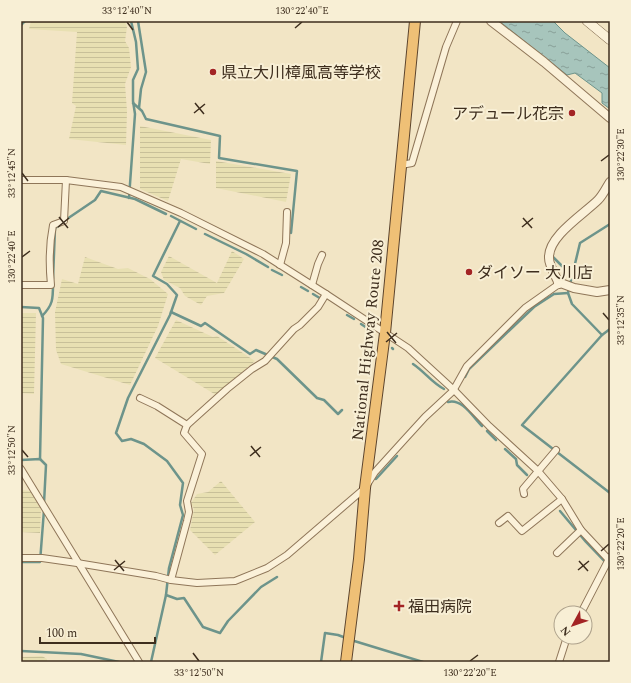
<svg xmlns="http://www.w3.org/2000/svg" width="631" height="683" viewBox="0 0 631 683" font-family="Spectral,'Noto Sans JP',serif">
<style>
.farmland{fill:url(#farmland-rules)}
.water{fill:url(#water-ripples);stroke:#6d948b}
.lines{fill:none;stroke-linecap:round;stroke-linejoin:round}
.stream{stroke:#6d948b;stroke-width:2.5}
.minor-casing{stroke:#8f7659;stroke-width:8}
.tertiary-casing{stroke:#8f7659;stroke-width:10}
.secondary-casing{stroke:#71573c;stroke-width:10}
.trunk-casing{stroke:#5c442d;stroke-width:12}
.minor{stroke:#fbf1d9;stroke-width:6}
.tertiary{stroke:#fbf1d9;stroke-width:8}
.secondary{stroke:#fbf1d9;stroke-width:9}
.trunk{stroke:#efc076;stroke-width:10}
.ticks{fill:none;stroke:#3e2e1e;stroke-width:1.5}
.poi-dot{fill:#a32424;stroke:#f8efd5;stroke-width:1.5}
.labels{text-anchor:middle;stroke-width:4;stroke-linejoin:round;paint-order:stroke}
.poi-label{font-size:16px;fill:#3e2e1e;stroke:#f8efd5;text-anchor:start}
.street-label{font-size:16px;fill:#3e2e1e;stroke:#f8efd5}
.neatline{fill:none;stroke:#3e2e1e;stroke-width:1.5}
.ticks-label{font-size:10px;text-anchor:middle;fill:#3e2e1e}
</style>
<defs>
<pattern id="farmland-rules" width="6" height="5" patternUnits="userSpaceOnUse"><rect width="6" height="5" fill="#e8e0b2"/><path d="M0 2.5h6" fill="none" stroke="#c8c099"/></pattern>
<pattern id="water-ripples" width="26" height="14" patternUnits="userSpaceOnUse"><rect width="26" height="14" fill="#a7c5bc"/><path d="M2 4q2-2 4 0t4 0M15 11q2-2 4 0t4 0" fill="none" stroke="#89a098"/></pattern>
</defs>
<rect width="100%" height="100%" fill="#f2e5c5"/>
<g class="farmland">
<polygon points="31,21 125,21 127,27 125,41 129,48 131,67 125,84 127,111 126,145 69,139 76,106 72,103 77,32 29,29"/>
<polygon points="140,126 211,140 210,164 181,159 168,201 140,189"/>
<polygon points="216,161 291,174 286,202 216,188"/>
<polygon points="232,251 244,259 224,293 207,296 201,305 185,296 180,288 164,280 161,272 169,256 217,283"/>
<polygon points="85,257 118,269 128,268 150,279 168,294 158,326 130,385 61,364 56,350 55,312 62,279 78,284"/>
<polygon points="21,313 36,313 34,394 21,393"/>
<polygon points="176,320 213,337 217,336 255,361 216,395 155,358"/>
<polygon points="221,481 255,522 215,555 190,530 194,509 191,503 197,494 208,492"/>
<polygon points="21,490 30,491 41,509 40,533 21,532"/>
<polygon points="42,656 47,659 47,662 21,662 21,657"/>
</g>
<polygon class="water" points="499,21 553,21 565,33 610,68 610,109 602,103 602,93 575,73 567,75"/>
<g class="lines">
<g class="stream">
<polyline points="138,21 146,72 141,89 139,108"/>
<polyline points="21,25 25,21"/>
<polyline points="133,103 142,111 146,119 220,136 219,158 297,171 291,233"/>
<polyline points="129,198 135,114 133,101 133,80 138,69 136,42 131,21"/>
<polyline points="171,216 196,229"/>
<polyline points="64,221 95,200 101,191 135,199 166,214"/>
<polyline points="205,234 246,254 268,267"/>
<polyline points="553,254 552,256 563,267"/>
<polyline points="272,270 282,275"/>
<polyline points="53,279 55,228 59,226"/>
<polyline points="301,287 308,291"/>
<polyline points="313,294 323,300"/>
<polyline points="21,307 39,308 43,318 40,459"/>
<polyline points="171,312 201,326 205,323 250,354 256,350 277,359 317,398 324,400 338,414 342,410"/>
<polyline points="347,315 354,319"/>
<path d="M42,316C53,305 53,299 53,284"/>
<polyline points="361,324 373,332"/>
<polyline points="610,329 602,335 522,425 610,493"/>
<polyline points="602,335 572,304 568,293 580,243 610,224"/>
<polyline points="392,348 393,349"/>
<path d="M413,364C425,372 432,383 444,389"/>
<polyline points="465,377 469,369 534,307 554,294 568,293"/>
<path d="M448,402C462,398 473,417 482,426"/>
<polyline points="487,431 496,440"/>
<polyline points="505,449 516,459 517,465 527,475"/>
<polyline points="21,460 40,459 46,465 44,503"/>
<polyline points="376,479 397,456"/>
<polyline points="560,511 586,542 610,567"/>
<polyline points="21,562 40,562 44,510"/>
<polyline points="166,595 169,568 183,515 180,505 183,483 167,461 144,444 131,439 122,441 116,433 128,398 170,315 177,295 167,284 153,276 180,221"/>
<polyline points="351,640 423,662"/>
<polyline points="21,651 81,654 119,662"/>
<polyline points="151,662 166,595 177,599 184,598 203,627 220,633 228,621 261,587 277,577"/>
<polyline points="321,662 325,633 338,635 346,638"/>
</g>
<g class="minor-casing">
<g id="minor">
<polyline points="401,165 412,163 446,47 457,21"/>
<polyline points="21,180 66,180 121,187 181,213 263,254 326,294 408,348 456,392 489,426 538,471 562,499 581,530 610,561"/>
<polyline points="280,265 286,243 287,212"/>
<path d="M21,285H51C49,265 49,245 53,225L64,221L66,180"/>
<polyline points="312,285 318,264 322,255"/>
<polyline points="140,398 157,406 187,425"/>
<polyline points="21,469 139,662"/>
<polyline points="524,494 523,489 556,450"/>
<polyline points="499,523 508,516 522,531 562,499"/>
<polyline points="557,553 581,530"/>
<polyline points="21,558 42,558 77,563 156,576 171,580 197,583 235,581 267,568 287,555 365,488 375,472 404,440 425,417 453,391 467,366 525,308 559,284"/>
<polyline points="171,580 187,521 189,512 187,501 202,454 184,433 187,425 227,389 252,369 265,361 294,329 300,325 318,307 326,294"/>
<polyline points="581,613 610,557"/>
<polyline points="559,662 567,637"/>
</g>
</g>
<g class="tertiary-casing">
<g id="tertiary">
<polyline points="491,21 544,62 610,118"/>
<polyline points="558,282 574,288 597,292 610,290"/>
<path d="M559,284C556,276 549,266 549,258C548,236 584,214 598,200C603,195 606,188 610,182"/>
</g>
</g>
<g class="secondary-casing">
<polyline id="secondary" points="587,21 610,40"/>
</g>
<g class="trunk-casing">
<polyline id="trunk" points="346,662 359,559 365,488 385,333 415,21"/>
</g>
<use href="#minor" class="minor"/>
<use href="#tertiary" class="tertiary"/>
<use href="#secondary" class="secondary"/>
<use href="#trunk" class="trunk"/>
</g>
<path class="ticks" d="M127,22L133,30M295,28L302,22M195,103L204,114M194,113L205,104M601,161L609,155M22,173L28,181M59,217L68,228M523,218L532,228M58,227L69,218M522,227L533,218M22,257L30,251M603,313L609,320M387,332L396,343M386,342L397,333M251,446L260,457M22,450L28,457M250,456L261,447M601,551L609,544M115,560L124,571M579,561L588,571M114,570L125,561M578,570L589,561M193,653L199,661M470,661L478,655"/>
<g class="poi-dot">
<circle cx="213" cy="72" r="4"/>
<circle cx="572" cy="113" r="4"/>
<circle cx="469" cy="272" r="4"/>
<path d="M397 600h4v4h4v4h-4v4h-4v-4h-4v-4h4z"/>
</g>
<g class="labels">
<g class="poi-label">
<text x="221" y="78">県立大川樟風高等学校</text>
<text x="564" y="119" text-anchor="end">アデュール花宗</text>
<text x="477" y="278">ダイソー 大川店</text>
<text x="408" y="612">福田病院</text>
</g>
<g class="street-label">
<text transform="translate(367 340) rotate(-84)" y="6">National Highway Route 208</text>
</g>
</g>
<rect width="631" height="683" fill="none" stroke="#f8efd5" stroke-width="44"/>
<g transform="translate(573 625) rotate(230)"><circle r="19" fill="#f8efd5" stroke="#aea28c"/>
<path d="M0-3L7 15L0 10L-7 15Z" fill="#a32424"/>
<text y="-6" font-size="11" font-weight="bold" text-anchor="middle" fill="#3e2e1e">N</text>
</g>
<path d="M40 637v6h115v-6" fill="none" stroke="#3e2e1e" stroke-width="2"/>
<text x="46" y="637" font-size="12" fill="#3e2e1e" stroke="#f8efd5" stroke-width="3" paint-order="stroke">100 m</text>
<rect x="22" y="22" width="587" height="639" class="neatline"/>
<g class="ticks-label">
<text x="127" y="14">33°12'40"N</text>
<text x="302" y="14">130°22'40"E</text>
<text transform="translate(620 155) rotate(-90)" y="4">130°22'30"E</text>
<text transform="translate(11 173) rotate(-90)" y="4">33°12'45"N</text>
<text transform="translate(11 257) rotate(-90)" y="4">130°22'40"E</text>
<text transform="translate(620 320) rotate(-90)" y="4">33°12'35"N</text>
<text transform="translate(11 450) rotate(-90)" y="4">33°12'50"N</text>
<text transform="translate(620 544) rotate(-90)" y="4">130°22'20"E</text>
<text x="199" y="676">33°12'50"N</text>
<text x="470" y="676">130°22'20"E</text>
</g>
</svg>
